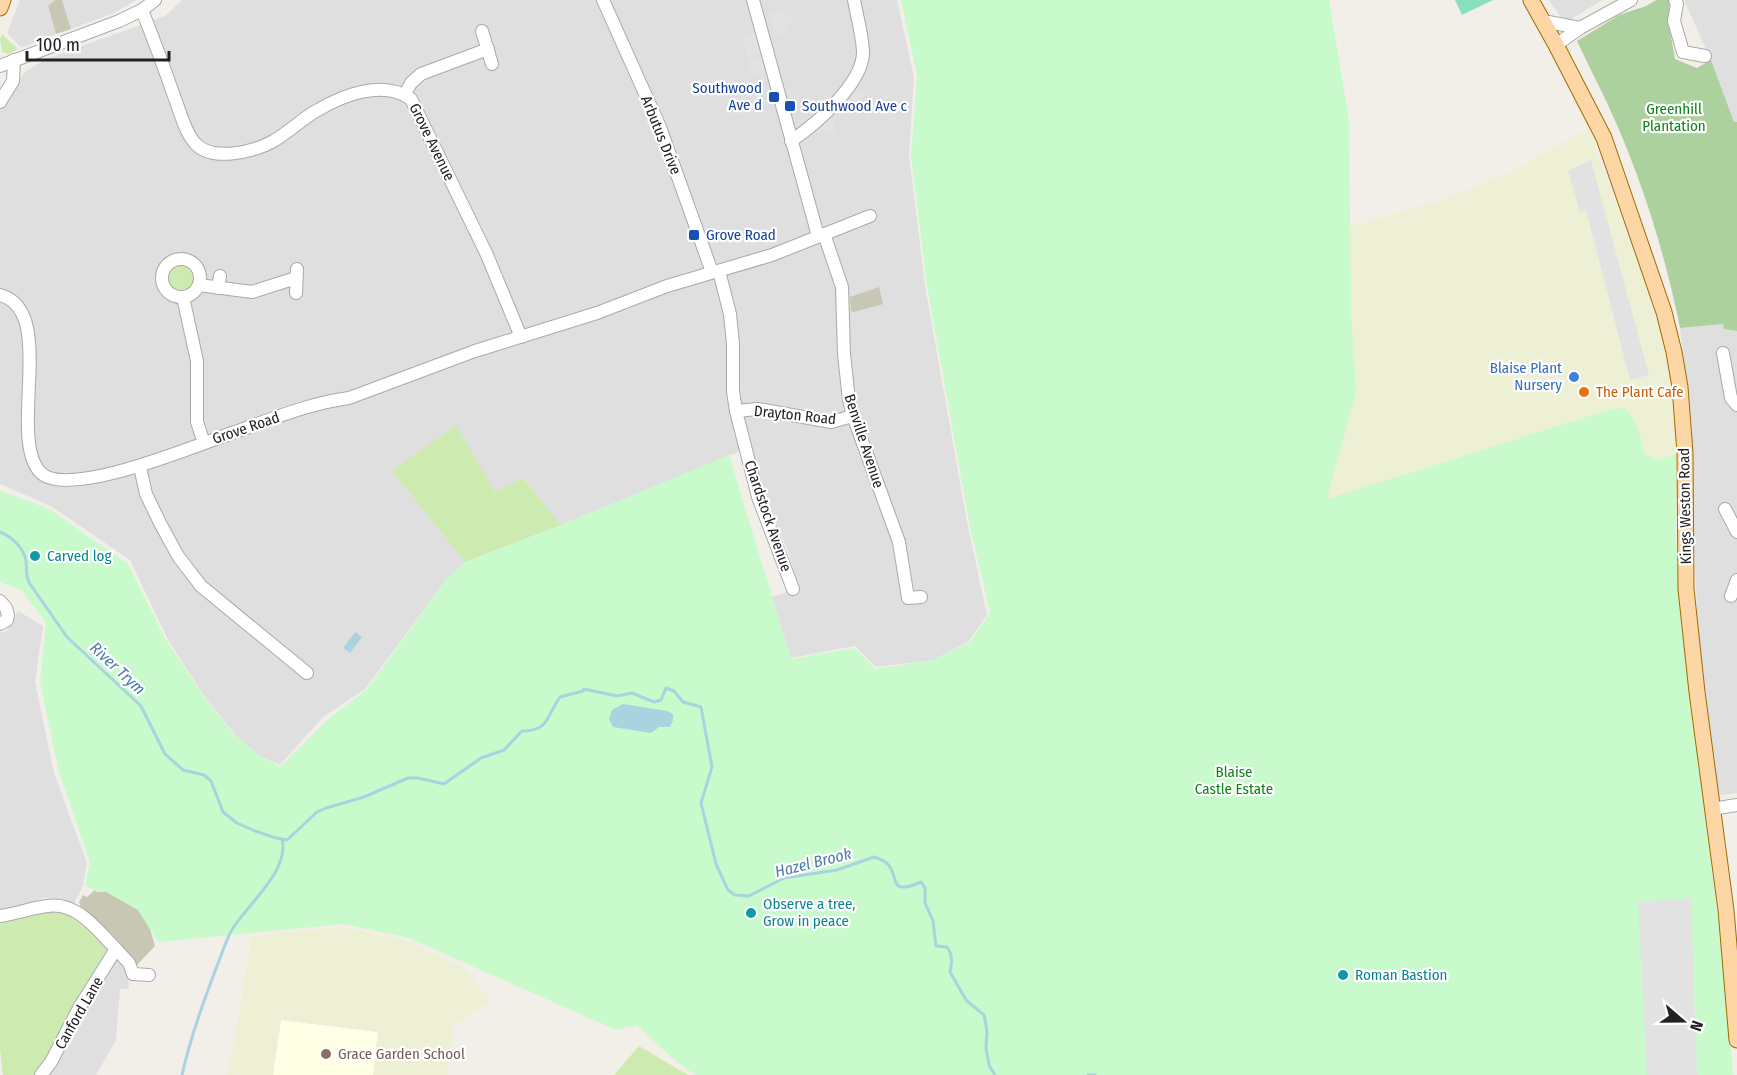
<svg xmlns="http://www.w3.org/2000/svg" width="1737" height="1075" viewBox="0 0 1737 1075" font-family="'Fira Sans Condensed',sans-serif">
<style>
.residential{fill:#e0dfdf}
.education{fill:#ffffe5}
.construction{fill:#c7c7b4}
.farmland{fill:#eef0d5}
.grass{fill:#cdebb0}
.forest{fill:#add19e}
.park{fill:#c8facc}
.pitch{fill:#88e0be}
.parking{fill:#e2e2e2}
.water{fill:#aad3df}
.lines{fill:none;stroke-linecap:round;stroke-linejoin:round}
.stream{stroke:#aad3df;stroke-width:3}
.minor-casing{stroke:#a9a9a9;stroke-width:14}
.major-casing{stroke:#a06b00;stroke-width:17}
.minor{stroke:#fff;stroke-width:12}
.major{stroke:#fcd6a4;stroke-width:15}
.transit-dot{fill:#1a4fb4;stroke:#fff;stroke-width:2}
.shop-dot{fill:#3f7fe0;stroke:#fff;stroke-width:2}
.food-dot{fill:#e8710a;stroke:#fff;stroke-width:2}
.culture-dot{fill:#0f9aa8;stroke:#fff;stroke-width:2}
.education-dot{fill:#8d6e63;stroke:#fff;stroke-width:2}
.labels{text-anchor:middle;stroke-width:4.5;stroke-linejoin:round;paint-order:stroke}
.transit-label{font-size:15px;fill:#164399;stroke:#fff;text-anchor:start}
.park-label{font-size:15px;fill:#0c8416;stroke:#fff}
.street-label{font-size:15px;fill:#222;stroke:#fff}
.shop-label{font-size:15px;fill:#366cbe;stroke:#fff;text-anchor:end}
.food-label{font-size:15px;fill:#c56008;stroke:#fff;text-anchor:start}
.culture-label{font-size:15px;fill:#0d838f;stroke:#fff;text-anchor:start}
.education-label{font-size:15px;fill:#785e54;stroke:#fff;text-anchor:start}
.water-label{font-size:16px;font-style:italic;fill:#4a7aab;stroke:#fff}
</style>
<rect width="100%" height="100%" fill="#f2efe9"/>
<g class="residential">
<polygon points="20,0 55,0 48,7 56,34 21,48 7,33"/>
<polygon points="62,0 137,0 114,13 71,29"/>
<polygon points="182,0 897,0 914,77 909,155 925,286 967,522 987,615 968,642 933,660 876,667 855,646 791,658 772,597 798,588 787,548 762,495 750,447 561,525 523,478 495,493 392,471 465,562 446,580 365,689 323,717 280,765 260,756 236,736 203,694 168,640 130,560 51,506 0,484 0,109 25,72 46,59 165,16"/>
<polygon points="1549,0 1602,0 1565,23"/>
<polygon points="1684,0 1737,0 1737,122 1734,122 1711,60"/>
<polygon points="1724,324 1725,329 1737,331 1737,793 1721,795 1717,792 1698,629 1686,380 1680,328"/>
<polygon points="18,611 43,626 35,682 54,773 87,863 83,886 73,905 44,897 15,910 0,911 0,632 6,632"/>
<polygon points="117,958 127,968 129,989 120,989 116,1040 96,1075 45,1075 77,1014"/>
</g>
<polygon class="education" points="281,1020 378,1032 373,1075 273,1075"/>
<g class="construction">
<polygon points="55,0 62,0 71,29 56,34 48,6"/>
<polygon points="879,287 883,304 854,312 851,311 850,297"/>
<polygon points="112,885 143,905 155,946 136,966 82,911 79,902 83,895 87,897 95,890"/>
</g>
<g class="farmland">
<polygon points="1588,128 1657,315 1670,370 1676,454 1657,460 1644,453 1637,424 1631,414 1623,408 1327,500 1356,393 1351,307 1350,227 1441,200 1513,171"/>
<polygon points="343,927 405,941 462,967 492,1001 453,1025 448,1075 373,1075 378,1032 281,1020 273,1075 228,1075 252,936"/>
</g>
<g class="grass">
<polygon points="2,34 18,49 9,54 2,52 0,39"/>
<circle cx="181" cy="277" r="15"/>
<polygon points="456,425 495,492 523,478 561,525 724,459 561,525 465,562 392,471"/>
<polygon points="47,910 77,914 110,951 73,1011 47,1060 35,1075 3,1075 0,1049 0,920"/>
<polygon points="639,1046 688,1075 614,1075"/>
</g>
<path class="forest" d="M1656,0H1670L1668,20L1675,59L1697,68L1711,60L1734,122H1737V331L1724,329L1723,324L1680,328C1666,258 1645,190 1617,125C1605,97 1590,69 1577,41L1619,15L1646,6Z"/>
<path class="park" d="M901,0H1329L1349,120L1351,307L1356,393L1327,499L1612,409L1623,408C1639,420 1640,435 1644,453L1657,460L1676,454V537L1679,606L1726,986L1733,1075H695L671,1057L637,1025L616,1030L409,938L344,924L158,942L138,910L106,892H97L85,885L90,862L59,772L40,682L46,622L21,590L0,582V491L49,509L128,564L166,640L203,695L234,735L260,756L280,767L326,721L367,689L446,580L465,562L561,525L729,455L791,659L855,648L875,669L933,660L969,643L990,613L969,522L927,286L911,157L917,76Z"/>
<polygon class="pitch" points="1455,0 1493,0 1462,15"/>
<g class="parking">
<polygon points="783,9 785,16 791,14 794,24 786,26 788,33 775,36 769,12"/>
<polygon points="755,33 760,54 747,57 742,36"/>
<polygon points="761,56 765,73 751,76 747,60"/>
<polygon points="859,88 866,95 861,101 866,106 859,113 854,109 850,113 842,106"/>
<polygon points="827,118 834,119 835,133 815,133"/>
<polygon points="1591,160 1649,375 1630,380 1586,210 1580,212 1568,171"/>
<polygon points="1691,898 1697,1075 1647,1075 1638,902"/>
</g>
<g class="water">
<polygon points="355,632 362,637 350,653 343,648"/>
<polygon points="623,704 667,711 673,714 673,720 670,727 659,727 651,733 613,727 609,719 612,710"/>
</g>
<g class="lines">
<g class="stream">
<path d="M0,532C12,537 23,547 26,560C27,569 25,576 30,584L67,637L141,706L165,754L183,770L204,775L211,781L223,812L237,823L255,831L276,838L287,840L317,812L326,808L364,797L408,778H418L444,784L481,758L504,750L522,731C549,731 546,717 560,697L583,691L584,689L617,696L632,693L654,702L661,700L666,688L674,691L683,702L701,707L712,767L701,803L716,864L728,890L735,895L749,896L784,878L837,870L874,857C909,866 879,900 921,882L925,888V903L933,921L936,946L947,947C953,955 952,963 950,972L966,1000L984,1015L987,1031L986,1048L989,1065L995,1075"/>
<path d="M182,1075C191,1036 203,1003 217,966C222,954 226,939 233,928C249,903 290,870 282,839"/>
<polyline points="1088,1075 1095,1075"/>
</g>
<g class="minor-casing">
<g id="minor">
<polyline points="603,0 660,127 712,272"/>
<polyline points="753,0 818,236"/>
<polyline points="1675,0 1677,4 1674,21 1683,52 1705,56"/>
<path d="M142,10C153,38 164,67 174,96C180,111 184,130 194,142C210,163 256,152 275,140C290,131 302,119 316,111C343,95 383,79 411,99L487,255L521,337"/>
<polyline points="1543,21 1580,28"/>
<polyline points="482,31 492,64"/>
<polyline points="1556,45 1580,28 1631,0"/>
<polyline points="0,66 119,21 142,10 155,0"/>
<polyline points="405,94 411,83 421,74 488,49"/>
<polyline points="0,102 13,81 14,60"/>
<path d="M791,141C815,125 864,83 863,51C862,34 857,16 854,0"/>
<polyline points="824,234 842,287 844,354 849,400 853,416 899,542 908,598 921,597"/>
<circle cx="181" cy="278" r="19"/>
<polyline points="719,271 730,314 733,344 733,391 736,411 758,497 793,589"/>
<polyline points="199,285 252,292 296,278"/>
<polyline points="218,288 220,276"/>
<polyline points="296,293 297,269"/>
<path d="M0,295C58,310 7,436 40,472C67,501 201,443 235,432C272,419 310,403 349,398L475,351L597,313L667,286L772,255L870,216"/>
<polyline points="183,297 197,361 197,422 204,443"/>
<polyline points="1723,353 1731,398 1737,405"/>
<polyline points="736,411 758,409 831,422 853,416"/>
<polyline points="140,467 146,494 160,523 178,556 201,586 307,673"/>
<polyline points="1725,509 1737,532"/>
<polyline points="1731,596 1737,580"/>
<polyline points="0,601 6,608 8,615 7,620 0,624"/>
<polyline points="1712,809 1737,805"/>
<path d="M0,916C16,914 31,908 47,906C77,901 97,930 116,949L79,1008L51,1062L41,1075"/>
<polyline points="116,949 129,963 133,974 149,975"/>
</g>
</g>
<g class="major-casing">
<g id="major">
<polyline points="1531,0 1556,45 1604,138 1664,312 1674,352 1680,387 1685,453 1686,589 1697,692 1726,910 1737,1040"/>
<polyline points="0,8 3,0"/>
</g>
</g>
<use href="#minor" class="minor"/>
<use href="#major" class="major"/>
</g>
<g class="transit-dot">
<rect x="768" y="91" width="12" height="12" rx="3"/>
<rect x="784" y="100" width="12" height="12" rx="3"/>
<rect x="688" y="229" width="12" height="12" rx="3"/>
</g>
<circle class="shop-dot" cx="1574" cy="377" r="6"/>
<circle class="food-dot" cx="1584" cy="392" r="6"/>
<g class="culture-dot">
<circle cx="35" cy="556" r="6"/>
<circle cx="751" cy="913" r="6"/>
<circle cx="1343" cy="975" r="6"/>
</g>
<circle class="education-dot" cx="326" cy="1054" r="6"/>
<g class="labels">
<g class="transit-label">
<text x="762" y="93" text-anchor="end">Southwood<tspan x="762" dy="17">Ave d</tspan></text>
<text x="802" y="111">Southwood Ave c</text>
<text x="706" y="240">Grove Road</text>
</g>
<g class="park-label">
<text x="1674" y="114">Greenhill<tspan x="1674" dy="17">Plantation</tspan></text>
<text x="1234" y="777">Blaise<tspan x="1234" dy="17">Castle Estate</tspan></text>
</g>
<g class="street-label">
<text transform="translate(661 135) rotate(68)" y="5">Arbutus Drive</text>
<text transform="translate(432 142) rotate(64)" y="5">Grove Avenue</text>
<text transform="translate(795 415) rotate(6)" y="5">Drayton Road</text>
<text transform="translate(246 428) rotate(-19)" y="5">Grove Road</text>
<text transform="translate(864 441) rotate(72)" y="5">Benville Avenue</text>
<text transform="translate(1685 506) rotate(-91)" y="5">Kings Weston Road</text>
<text transform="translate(768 516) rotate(71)" y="5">Chardstock Avenue</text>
<text transform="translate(79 1013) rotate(-60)" y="5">Canford Lane</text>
</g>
<g class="shop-label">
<text x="1562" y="373">Blaise Plant<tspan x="1562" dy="17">Nursery</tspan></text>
</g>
<g class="food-label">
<text x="1596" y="397">The Plant Cafe</text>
</g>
<g class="culture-label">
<text x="47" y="561">Carved log</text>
<text x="763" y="909">Observe a tree,<tspan x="763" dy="17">Grow in peace</tspan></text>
<text x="1355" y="980">Roman Bastion</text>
</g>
<g class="education-label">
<text x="338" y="1059">Grace Garden School</text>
</g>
<g class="water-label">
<text transform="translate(118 668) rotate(43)" y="6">River Trym</text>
<text transform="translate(813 862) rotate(-14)" y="6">Hazel Brook</text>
</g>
</g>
<g transform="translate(1683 1021) rotate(110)" stroke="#ffffff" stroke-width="4.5" paint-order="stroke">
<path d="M0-4.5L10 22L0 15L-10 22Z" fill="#222222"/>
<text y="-9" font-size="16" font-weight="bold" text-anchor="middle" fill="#222222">N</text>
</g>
<path d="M27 51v9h142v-9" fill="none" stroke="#222222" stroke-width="3"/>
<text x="36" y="51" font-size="18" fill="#222222" stroke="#ffffff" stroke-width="4.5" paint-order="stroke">100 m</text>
</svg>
